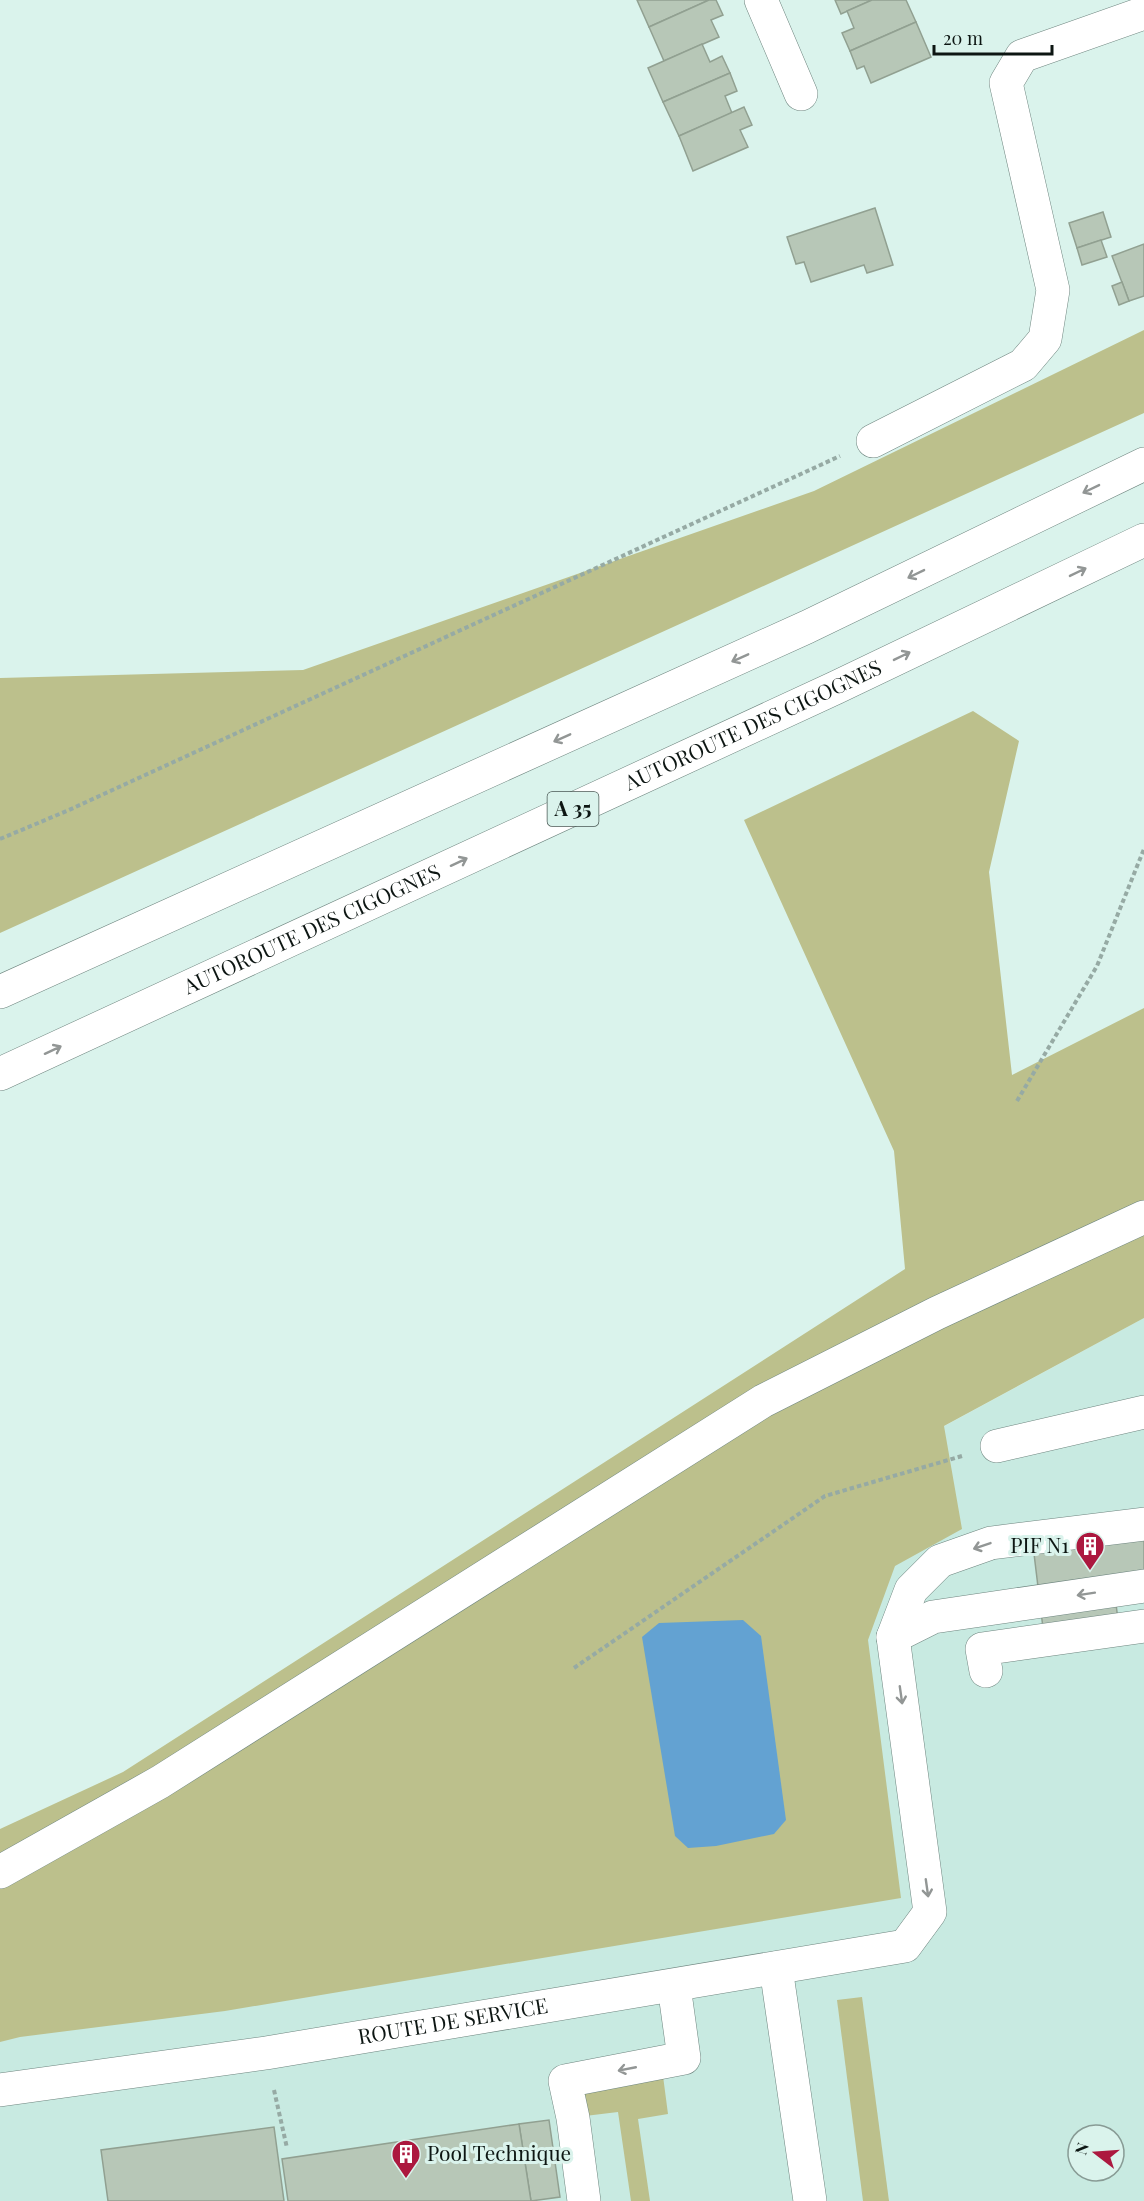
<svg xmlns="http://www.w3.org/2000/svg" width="1144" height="2201" viewBox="0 0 1144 2201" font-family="'Playfair Display',serif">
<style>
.built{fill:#c8eae1;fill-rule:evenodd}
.green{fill:#bcc08c}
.water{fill:#63a2d2}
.building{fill:#b7c7b7;stroke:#91a091;stroke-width:1.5}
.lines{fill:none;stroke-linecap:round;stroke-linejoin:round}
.minor-casing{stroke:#6e857f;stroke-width:34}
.major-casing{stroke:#6e857f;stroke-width:34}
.highway-casing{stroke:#6e857f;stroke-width:34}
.path{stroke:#96aaa4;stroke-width:4;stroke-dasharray:4.5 3;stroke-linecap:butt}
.minor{stroke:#fff;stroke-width:33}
.major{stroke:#fff;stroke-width:33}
.highway{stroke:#fff;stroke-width:33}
.oneway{stroke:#929695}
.labels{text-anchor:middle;stroke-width:6;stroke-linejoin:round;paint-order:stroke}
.shield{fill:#daf3ec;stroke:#4a5854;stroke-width:1.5}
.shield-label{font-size:20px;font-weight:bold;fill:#0d1613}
.street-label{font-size:21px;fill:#0d1613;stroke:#daf3ec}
.poi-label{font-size:21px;fill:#0d1613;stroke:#daf3ec;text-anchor:end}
</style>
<rect width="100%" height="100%" fill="#daf3ec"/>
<path class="built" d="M1144,1318V2201H0V1937ZM1078,2135H1114V2171H1078Z"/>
<g class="green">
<polygon points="1144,330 1144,413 0,933 0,678 303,670 814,491"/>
<polygon points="973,711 1019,741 989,872 1012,1075 1144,1008 1144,1318 944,1426 962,1529 895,1566 868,1640 901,1898 225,2011 20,2037 0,2042 0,1829 123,1772 905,1269 894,1151 744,820"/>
<polygon points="862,1997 889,2201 863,2201 837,2000"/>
<polygon points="663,2076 668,2114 638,2119 650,2201 631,2201 618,2112 585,2116 581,2089"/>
</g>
<polygon class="water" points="743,1620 761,1636 786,1820 774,1834 716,1846 688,1848 675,1836 642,1637 659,1623"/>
<g class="building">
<polygon points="637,0 709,0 649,27"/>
<polygon points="709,0 716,0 723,15 711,20 719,37 664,61 649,27"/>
<polygon points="835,0 872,0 841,14"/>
<polygon points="872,0 906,0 916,22 850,51 842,33 854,28 847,11"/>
<polygon points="916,22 931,57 871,83 864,66 857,69 850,51"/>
<polygon points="702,44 710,62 722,56 730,73 663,102 648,68"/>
<polygon points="730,73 737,91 725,96 732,113 679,136 663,102"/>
<polygon points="744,107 752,125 740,130 748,147 693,171 679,136"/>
<polygon points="875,208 893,265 867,273 864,265 811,282 804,262 796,264 787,237"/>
<polygon points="1103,212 1111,237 1077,248 1069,223"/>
<polygon points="1101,240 1107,257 1082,265 1077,248"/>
<polygon points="1144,244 1144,296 1129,301 1112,256"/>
<polygon points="1122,282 1129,301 1119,305 1112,286"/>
<polygon points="1144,1516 1144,1576 1113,1580 1118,1620 1043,1628 1031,1529"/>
<polygon points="549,2120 560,2197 531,2201 519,2124"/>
<polygon points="519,2124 531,2201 288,2201 282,2159"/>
<polygon points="274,2127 284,2201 108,2201 101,2150"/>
</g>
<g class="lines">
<g class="minor-casing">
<g id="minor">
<polyline points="761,0 801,94"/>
<polyline points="873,441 1023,365 1045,339 1053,290 1006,83 1022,56 1144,13"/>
<polyline points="997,1446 1144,1412"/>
<polyline points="893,1637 933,1617 1144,1586"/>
<polyline points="986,1671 982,1649 1144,1626"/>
<polyline points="776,1968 810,2201"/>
<path id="s1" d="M0,2090L266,2053L905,1946L930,1912L893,1637L911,1590L940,1561L991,1543L1144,1524"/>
<polyline points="584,2201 573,2118 565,2081 684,2058 674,1986"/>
</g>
</g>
<g class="major-casing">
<polyline id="major" points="0,1872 160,1782 763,1401 937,1313 1144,1217"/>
</g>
<g class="highway-casing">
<g id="highway">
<polyline points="0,992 807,627 1144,464"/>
<path id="s2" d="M0,1074L835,688L1144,540"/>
</g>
</g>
<g class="path">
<polyline points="0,839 69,810 840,456"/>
<polyline points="1017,1101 1097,966 1144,849"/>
<polyline points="574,1668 825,1496 962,1456"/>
<polyline points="274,2090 287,2148"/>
</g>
<use href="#minor" class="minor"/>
<use href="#major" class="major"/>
<use href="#highway" class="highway"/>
</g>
<defs><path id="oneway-shaft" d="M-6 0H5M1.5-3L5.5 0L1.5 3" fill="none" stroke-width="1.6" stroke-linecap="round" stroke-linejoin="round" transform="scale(1.5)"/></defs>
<g class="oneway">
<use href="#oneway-shaft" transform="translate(1091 489) rotate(154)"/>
<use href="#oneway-shaft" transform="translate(1078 572) rotate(-26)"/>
<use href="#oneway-shaft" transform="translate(916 574) rotate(154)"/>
<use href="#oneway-shaft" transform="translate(902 656) rotate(-26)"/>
<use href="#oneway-shaft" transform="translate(740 658) rotate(156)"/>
<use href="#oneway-shaft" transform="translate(562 738) rotate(156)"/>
<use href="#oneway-shaft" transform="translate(459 862) rotate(-25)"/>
<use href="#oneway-shaft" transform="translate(53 1050) rotate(-25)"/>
<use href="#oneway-shaft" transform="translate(982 1546) rotate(161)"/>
<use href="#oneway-shaft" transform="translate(1086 1594) rotate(171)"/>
<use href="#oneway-shaft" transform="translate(901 1695) rotate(82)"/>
<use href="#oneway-shaft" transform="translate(927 1888) rotate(82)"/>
<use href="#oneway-shaft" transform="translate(627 2069) rotate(169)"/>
</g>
<defs>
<g id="building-pin" transform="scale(1.5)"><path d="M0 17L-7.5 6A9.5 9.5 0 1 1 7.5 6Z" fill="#ac183f" stroke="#daf3ec"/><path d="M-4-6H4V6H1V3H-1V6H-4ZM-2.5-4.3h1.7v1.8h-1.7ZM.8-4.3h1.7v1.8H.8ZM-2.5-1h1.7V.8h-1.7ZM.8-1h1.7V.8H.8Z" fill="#fff"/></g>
</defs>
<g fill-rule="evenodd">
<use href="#building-pin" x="1090" y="1546"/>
<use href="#building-pin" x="406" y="2154"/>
</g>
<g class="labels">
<rect class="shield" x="547.5" y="792" width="51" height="34" rx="4.5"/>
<g class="shield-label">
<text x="573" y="816">A 35</text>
</g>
<g class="street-label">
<text dy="7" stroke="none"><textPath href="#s2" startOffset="830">AUTOROUTE DES CIGOGNES</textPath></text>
<text dy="7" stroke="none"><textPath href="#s2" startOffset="344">AUTOROUTE DES CIGOGNES</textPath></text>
<text dy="7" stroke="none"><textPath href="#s1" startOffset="458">ROUTE DE SERVICE</textPath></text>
</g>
<g class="poi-label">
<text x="1069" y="1553">PIF N1</text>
<text x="427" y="2161" text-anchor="start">Pool Technique</text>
</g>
</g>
<g transform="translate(1096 2153) rotate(287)"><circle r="28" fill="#daf3ec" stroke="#889b95" stroke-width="1.5"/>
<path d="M0-4.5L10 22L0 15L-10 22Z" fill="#ac183f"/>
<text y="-9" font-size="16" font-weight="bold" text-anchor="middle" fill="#0d1613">N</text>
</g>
<path d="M934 45v9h118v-9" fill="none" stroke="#0d1613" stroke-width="3"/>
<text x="943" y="45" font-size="18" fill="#0d1613" stroke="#daf3ec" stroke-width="4.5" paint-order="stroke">20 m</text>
</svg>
